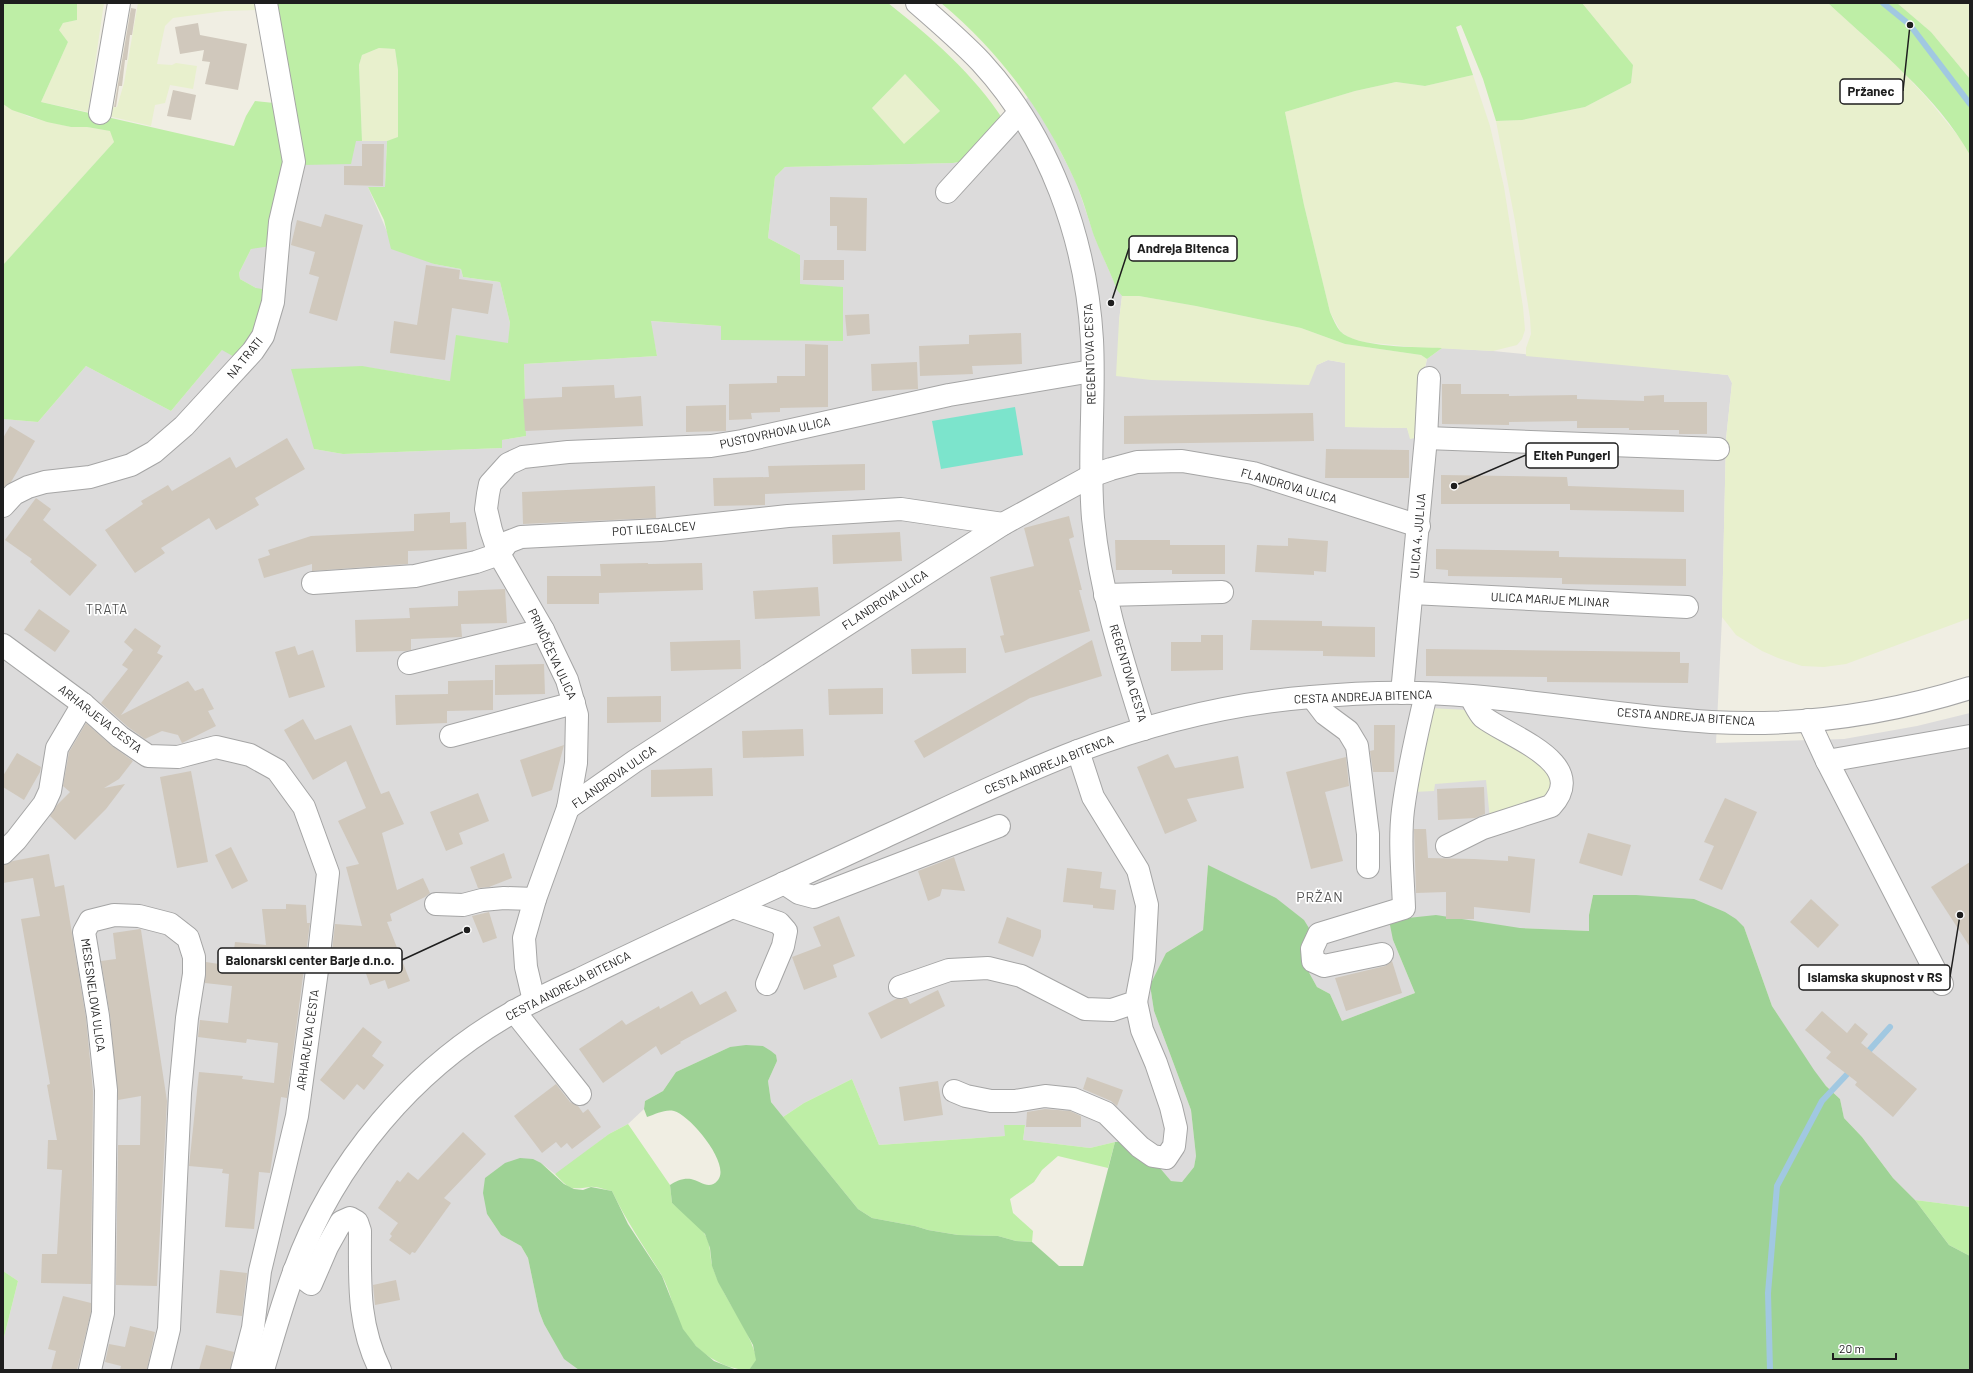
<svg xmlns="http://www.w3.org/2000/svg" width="1973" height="1373" viewBox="0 0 1973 1373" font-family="Barlow,sans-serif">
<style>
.residential{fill:#dcdbdb}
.farmland{fill:#e8f0cd}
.grass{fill:#beeea6;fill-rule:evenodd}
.forest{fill:#9ed295}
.pitch{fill:#7ce4cc}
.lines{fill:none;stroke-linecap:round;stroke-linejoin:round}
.stream{stroke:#a1c8e1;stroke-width:6}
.building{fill:#d0c8bc}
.minor-casing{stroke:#a5a5a5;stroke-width:24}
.minor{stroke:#fff;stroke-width:22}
.labels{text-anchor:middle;stroke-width:3.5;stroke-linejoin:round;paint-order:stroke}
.street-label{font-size:12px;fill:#1e1e1e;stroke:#fff}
.neighbourhood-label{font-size:13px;letter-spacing:1px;fill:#515151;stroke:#fff}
.quarter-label{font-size:14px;letter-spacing:1px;fill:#515151;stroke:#fff}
.leader{fill:none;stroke:#1e1e1e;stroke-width:1.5}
.callout-dot{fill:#1e1e1e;stroke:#fff;stroke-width:1.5}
.callout{fill:#fff;stroke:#1e1e1e;stroke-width:1.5}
.callout-label{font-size:13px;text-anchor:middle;font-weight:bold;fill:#1e1e1e}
</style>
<rect width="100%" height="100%" fill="#f0eee3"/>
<polygon class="residential" points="1028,97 1048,127 1076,182 1095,238 1117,289 1122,296 1119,321 1317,365 1328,360 1345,363 1345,427 1407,428 1411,439 1427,359 1442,348 1493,351 1728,375 1732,383 1726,439 1722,617 1716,743 1844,739 1917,726 1970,713 1970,1207 1915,1200 1893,1178 1862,1137 1844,1118 1840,1099 1826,1086 1813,1070 1772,1006 1744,927 1593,895 1589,915 1589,931 1520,928 1393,940 1415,993 1342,1021 1330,994 1317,987 1306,967 1208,865 1203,930 1166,953 1150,985 1154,1011 1191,1110 1196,1156 1194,1167 1182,1182 1171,1181 1142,1148 1115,1142 1090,1148 1023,1140 1025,1126 1005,1136 879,1145 852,1079 804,1103 783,1117 771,1102 768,1081 777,1061 763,1046 730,1047 676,1072 663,1091 645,1101 644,1109 628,1124 609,1134 562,1170 555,1174 541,1163 487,1214 501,1235 521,1246 528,1258 539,1311 544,1324 564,1358 579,1370 3,1370 3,1341 18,1281 3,1271 3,419 38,422 86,366 171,411 222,350 256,288 240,279 239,273 251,249 303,165 356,140 387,141 385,187 368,187 388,234 434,264 461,269 463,277 500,282 510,323 509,343 450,381 365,367 314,449 343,454 502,448 502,440 526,436 524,364 657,356 650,321 721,326 721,340 800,284 800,255 768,238 775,177 785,167 953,163 964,161"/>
<g class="farmland">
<polygon points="77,3 104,3 88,112 41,102 68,42 58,30 63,23 77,20"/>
<polygon points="138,3 255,3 256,10 225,11 173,18 165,26 157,64 172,65 176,63 197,66 193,89 170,85 165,103 155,105 151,126 104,115 106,108 117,107 124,83"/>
<polygon points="1582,3 1828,3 1900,69 1927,98 1963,142 1970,155 1970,618 1846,664 1824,667 1802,666 1778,658 1762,651 1736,635 1722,617 1726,439 1732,383 1728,375 1526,356 1526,348 1531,334 1530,318 1515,221 1496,121 1522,120 1585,107 1631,83 1633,65"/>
<polygon points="1897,3 1970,3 1970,79 1931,32"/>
<polygon points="379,48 395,49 398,70 398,138 387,141 362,141 359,65 362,55"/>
<polygon points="905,74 940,111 904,145 872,108"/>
<polygon points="1473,75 1490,126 1504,187 1523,307 1525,330 1522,339 1517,345 1493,351 1413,347 1364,342 1350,338 1341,332 1330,312 1304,205 1285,112 1355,91 1396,82 1425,86"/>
<polygon points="3,104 29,117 71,127 87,127 111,131 114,142 3,265"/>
<polygon points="1122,296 1139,296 1196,306 1301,328 1345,344 1421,355 1427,359 1425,367 1420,437 1410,439 1407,428 1345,427 1345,363 1328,360 1317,365 1309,385 1151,380 1116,376 1119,321"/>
<polygon points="1430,708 1467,710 1552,773 1553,793 1490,819 1486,780 1435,784 1434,791 1413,792"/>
</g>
<g class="grass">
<polygon points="3,3 77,3 77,20 63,23 59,30 68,42 41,102 234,146 246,116 255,101 274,103 287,150 271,246 251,249 239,273 240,279 256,288 268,290 267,306 238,359 222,350 171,411 86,366 38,422 3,419 3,265 114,142 110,131 87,127 71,127 47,122 12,110 3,104"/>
<path d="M272,3H888C931,37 974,74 1004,121L964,161L953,163L785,167L775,177L768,238L800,255V284L843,287V341L721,340V326L651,321L657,356L524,364L526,436L502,440V448L343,454L314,449L291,369L362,366L450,381L456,335L508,343L510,323L500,282L463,277L461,269L434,264L391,249L384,220L368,187H385L387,141L398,137V70L395,49L379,48L362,55L359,65L362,141H356L351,164L303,165ZM905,74L940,111L904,144L872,108Z"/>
<path d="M941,3H1582L1633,65L1631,83L1585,107L1522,120L1496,121L1483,79L1461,25L1456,27L1473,75L1425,86L1396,82L1355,91L1285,112L1304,205L1330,312C1333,319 1336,326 1340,331C1355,348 1420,347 1442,348L1427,359L1421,355L1345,344L1301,328L1196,306L1139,296H1122L1117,290C1110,271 1101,254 1094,236C1088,218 1083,199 1075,181C1044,112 1000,52 941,3Z"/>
<path d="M1828,3H1897L1931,32L1970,79V155C1938,97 1876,48 1828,3Z"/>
<polygon points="852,1079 879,1145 1005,1136 1004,1125 1025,1125 1023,1140 1090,1148 1115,1142 1108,1168 1058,1156 1042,1170 1034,1182 1010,1199 1013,1213 1033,1231 1032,1242 1016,1241 998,1236 958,1235 928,1230 915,1226 872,1218 858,1209 783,1117 804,1103"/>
<path d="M628,1124L670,1185L672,1203C683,1212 696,1221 704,1233C712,1244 709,1257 713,1268C724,1300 749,1327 757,1360L749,1370C723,1370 695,1351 682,1328C673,1311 671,1291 661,1274C644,1246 626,1221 612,1191C605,1190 596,1186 590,1187C570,1190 569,1189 555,1174L609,1134Z"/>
<polygon points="1915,1200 1970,1207 1970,1256 1949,1245"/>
<polygon points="3,1271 18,1281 3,1341"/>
</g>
<g class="forest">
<path d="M1208,865L1276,898L1304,920L1315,938L1306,967L1317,987L1330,994L1342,1021L1415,993L1393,940L1389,920L1436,915L1520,928L1589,931V915L1593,895H1636L1694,899L1725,912L1736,919L1744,927L1772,1006L1814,1070L1826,1086L1840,1099L1844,1118L1862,1137L1893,1178L1915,1200L1949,1245L1970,1256V1370H749L756,1360L753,1345L718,1282L712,1266L710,1248L705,1234L672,1203L670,1185C676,1181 683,1178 691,1179C701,1181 709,1191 718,1180C731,1164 690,1115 674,1111C665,1109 656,1114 647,1117L644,1109L645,1101L663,1091L676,1072L730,1047L746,1045L763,1046L771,1051L776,1055L777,1061L768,1081L771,1102L858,1209L872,1218L915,1226L928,1230L958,1235L998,1236L1016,1241L1032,1242L1059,1266H1083L1115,1142L1132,1141L1142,1147L1171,1181L1182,1182L1194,1167L1196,1156L1191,1110L1154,1011L1150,985L1166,953L1203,930Z"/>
<polygon points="520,1158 533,1159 541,1163 564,1184 574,1189 583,1190 591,1187 612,1191 628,1224 662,1276 683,1329 696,1346 714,1361 737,1370 579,1370 564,1359 544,1324 539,1311 528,1258 521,1246 501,1235 487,1214 483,1193 485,1178 505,1163"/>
</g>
<polygon class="pitch" points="1015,407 1023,455 941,469 932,421"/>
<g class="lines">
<g class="stream">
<polyline points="1883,3 1910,25 1970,104"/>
<polyline points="1865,1055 1890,1027"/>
<polyline points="1770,1370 1768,1293 1777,1186 1822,1101 1852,1069"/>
</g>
</g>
<g class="building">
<polygon points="131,8 136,9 132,35 130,35 127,60 125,60 122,86 119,86 116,107 114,107"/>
<polygon points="198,23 200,35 247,44 238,90 205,84 210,62 202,61 204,50 180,54 175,27"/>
<polygon points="173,90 196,95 191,120 167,116"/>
<polygon points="362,144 384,144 383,186 344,185 344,166 362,166"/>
<polygon points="830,197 867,198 866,251 837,250 837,226 830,226"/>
<polygon points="325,214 363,225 337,321 309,313 319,277 309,274 315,252 291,245 297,220 321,227"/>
<polygon points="804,260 844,260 844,280 803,280"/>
<polygon points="426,265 460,270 459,279 493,284 488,314 452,308 445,360 390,353 394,321 417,325"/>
<polygon points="869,314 870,334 847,336 845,315"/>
<polygon points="1021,333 1022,364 972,366 973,374 920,376 919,346 969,344 969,335"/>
<polygon points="805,344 828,345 828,407 780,408 780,412 751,413 752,419 729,420 729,384 777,383 777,376 805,376"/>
<polygon points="917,362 918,389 872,391 871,364"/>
<polygon points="1442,384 1461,384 1461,394 1509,394 1509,396 1577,395 1577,399 1644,401 1644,396 1664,395 1664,402 1707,402 1707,434 1679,434 1679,430 1629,430 1629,428 1577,428 1577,421 1509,422 1509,425 1442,424"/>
<polygon points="614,385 615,398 641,396 643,426 525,431 523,399 562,397 562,387"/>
<polygon points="726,405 726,431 686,432 686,406"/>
<polygon points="1313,413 1314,441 1124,444 1124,416"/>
<polygon points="10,426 35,441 11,482 3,488 3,438"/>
<polygon points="287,438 305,469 255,498 259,505 216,530 209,518 161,548 165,553 135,573 105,530 143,504 141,501 168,485 172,491 230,457 236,468"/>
<polygon points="1326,449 1409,450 1409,478 1325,478"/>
<polygon points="865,464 865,490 765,494 765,505 714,506 713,478 769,477 768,466"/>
<polygon points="1441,475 1567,477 1568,486 1684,490 1684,512 1570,510 1570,504 1441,504"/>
<polygon points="655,486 656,518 523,524 522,492"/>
<polygon points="36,498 51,509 43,520 97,565 70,596 30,562 32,559 5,540"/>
<polygon points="450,512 450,523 466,522 467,549 408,551 408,564 312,571 312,564 264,578 258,559 270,555 268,550 311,536 414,531 414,514"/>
<polygon points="1069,516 1074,537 1069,539 1082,590 1079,590 1090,631 1005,653 1000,636 1004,635 990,577 1034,566 1024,528"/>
<polygon points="900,532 902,561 833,564 832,535"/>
<polygon points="1288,538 1328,541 1326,572 1314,571 1314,575 1255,572 1257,545 1288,546"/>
<polygon points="1115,540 1170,540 1170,545 1225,545 1225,574 1172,574 1172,570 1116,570"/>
<polygon points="1436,549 1559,551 1559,557 1686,559 1686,586 1562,584 1562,578 1448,576 1448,570 1436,569"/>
<polygon points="648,563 648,564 702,563 703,590 599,593 599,604 547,604 547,576 601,576 600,564"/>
<polygon points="818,587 820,616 755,619 753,591"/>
<polygon points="505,589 507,623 461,624 462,637 411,639 411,650 406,651 356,652 355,620 410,618 409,608 458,606 458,591"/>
<polygon points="39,609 70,631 55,652 24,630"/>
<polygon points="1252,620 1322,621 1322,626 1375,627 1375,657 1323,656 1323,651 1250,650"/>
<polygon points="135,628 161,646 157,653 163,656 121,715 188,681 195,691 203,688 214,709 208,711 216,726 182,743 178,735 162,731 145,739 128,727 101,703 128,669 122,665 133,650 124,642"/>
<polygon points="1201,635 1223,635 1223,670 1171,671 1171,642 1201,642"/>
<polygon points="740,640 741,669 671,671 670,642"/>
<polygon points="1092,640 1102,676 1030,698 924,758 914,741"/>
<polygon points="295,646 298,655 313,650 325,687 289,698 275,652"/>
<polygon points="966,648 966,673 912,674 911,649"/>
<polygon points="1426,649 1680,652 1680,663 1689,663 1688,683 1547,682 1547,677 1426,676"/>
<polygon points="544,664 545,694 495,695 495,665"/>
<polygon points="493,680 493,710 447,711 447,723 396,725 395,695 448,694 448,681"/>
<polygon points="883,688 883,714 829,715 828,689"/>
<polygon points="661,696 661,722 607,723 607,697"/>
<polygon points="303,719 315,740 351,725 381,794 389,791 404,824 382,833 397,890 423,878 430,893 425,897 390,914 392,921 387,922 410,981 388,989 385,980 370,985 362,962 331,960 335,924 362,926 346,867 359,864 338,821 366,808 346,761 313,780 284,730"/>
<polygon points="86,723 112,746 133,761 119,779 104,788 125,784 106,809 75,840 50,816 57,805 70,792 63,786 69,752"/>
<polygon points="1374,725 1395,725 1394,772 1373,772 1370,751 1374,750"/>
<polygon points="803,729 804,756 743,758 742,731"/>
<polygon points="564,745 552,790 532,797 520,760"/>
<polygon points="17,753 41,767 40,772 24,800 3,787 3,776"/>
<polygon points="1168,754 1175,768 1238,756 1244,788 1187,799 1197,821 1165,834 1137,767"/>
<polygon points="1346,757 1349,786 1325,792 1343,861 1311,869 1286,772"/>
<polygon points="712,768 713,796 651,797 651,770"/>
<polygon points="191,771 208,862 177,868 160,777"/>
<polygon points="1484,787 1485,814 1475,818 1438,820 1437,789"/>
<polygon points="478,793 489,821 459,833 463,844 446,851 430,812"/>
<polygon points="1725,798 1757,812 1722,890 1699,880 1714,846 1704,842"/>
<polygon points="1414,829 1426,829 1428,858 1474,859 1508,861 1508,856 1535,859 1530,913 1474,907 1474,919 1446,919 1446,892 1416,893"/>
<polygon points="1588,833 1631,845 1622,876 1579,863"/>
<polygon points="231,847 248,881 232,889 215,855"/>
<polygon points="504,853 512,878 489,887 478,888 470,867"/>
<polygon points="49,854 55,887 64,885 86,1018 93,1091 91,1284 41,1283 42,1254 57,1254 62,1170 47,1169 48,1140 57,1140 47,1085 50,1084 21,919 40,916 33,878 3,883 3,865 13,861"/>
<polygon points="954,857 965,891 942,889 940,896 928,901 918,871"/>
<polygon points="1970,862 1970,947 1931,887"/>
<polygon points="1067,868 1102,872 1100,888 1116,890 1114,910 1093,908 1093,905 1063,902"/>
<polygon points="1811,899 1839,925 1818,948 1790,922"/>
<polygon points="286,904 306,905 307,923 310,923 287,1098 281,1097 270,1173 259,1172 254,1229 225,1227 229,1174 222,1173 223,1169 189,1166 199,1072 243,1076 242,1079 274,1083 278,1043 247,1039 246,1043 198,1037 200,1020 228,1023 232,986 205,983 206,962 232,966 235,942 266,945 262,909 286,909"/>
<polygon points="489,912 497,938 483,943 472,916"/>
<polygon points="839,916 855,956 833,965 837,977 804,990 792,957 821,946 813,927"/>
<polygon points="1007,917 1041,930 1041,937 1033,957 998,943"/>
<polygon points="140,929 141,930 167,1101 157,1286 116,1285 118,1145 140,1145 141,1096 118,1100 110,1015 101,961 116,959 113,933"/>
<polygon points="1392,961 1402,993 1346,1011 1335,978 1385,966"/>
<polygon points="938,990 945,1006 881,1039 868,1013 896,999 907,998 910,1004"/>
<polygon points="692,991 700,1005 726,991 737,1011 680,1042 681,1043 661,1055 656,1046 603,1083 579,1049 622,1020 626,1025 659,1006 660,1009"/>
<polygon points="1822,1011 1847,1033 1855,1023 1868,1034 1861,1043 1917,1089 1893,1117 1855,1085 1857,1082 1826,1058 1831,1052 1805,1030"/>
<polygon points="363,1027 382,1042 372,1056 384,1065 364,1090 357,1084 344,1100 320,1080"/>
<polygon points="1087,1077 1123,1090 1117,1106 1111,1101 1083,1089"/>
<polygon points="938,1081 943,1115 904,1121 899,1087"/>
<polygon points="556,1084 570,1102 578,1106 583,1113 588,1109 601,1127 572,1149 567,1143 561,1148 556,1142 542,1153 514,1116"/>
<polygon points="1045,1109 1070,1111 1081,1116 1081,1127 1026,1127 1027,1112"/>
<polygon points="463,1132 486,1154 444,1198 451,1203 415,1253 412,1252 410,1255 389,1240 392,1236 390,1234 398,1223 378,1208 397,1180 400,1182 408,1172 418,1180"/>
<polygon points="220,1270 247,1273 242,1316 216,1313"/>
<polygon points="396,1280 400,1300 375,1305 373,1285"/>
<polygon points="63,1296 91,1303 91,1312 77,1370 51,1370 56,1351 48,1349"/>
<polygon points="130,1326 155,1332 147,1370 120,1370 121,1366 105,1362 109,1344 125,1347"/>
<polygon points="206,1345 234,1352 230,1370 199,1370"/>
</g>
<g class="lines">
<g class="minor-casing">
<g id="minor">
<path d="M917,3C939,22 961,41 981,62C1050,137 1086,239 1092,340C1095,399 1088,458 1093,518C1100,591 1122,659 1144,729"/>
<polyline points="100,113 119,3"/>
<polyline points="947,192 1019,113"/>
<polyline points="1426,438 1718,449"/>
<polyline points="3,506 14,494 28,487 45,482 90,477 131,465 154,452 184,426 253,351 263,336 273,302 280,222 294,162 266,3"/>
<polyline points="313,583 415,576 476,562 499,554 508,542 521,537 660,530 788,516 901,509 1003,524"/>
<polyline points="1412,593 1687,607"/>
<polyline points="1105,595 1222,592"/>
<polyline points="3,645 83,704 120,737 148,756 178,757 216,747 250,755 277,770 304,807 328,873 318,963 297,1116 260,1271 253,1328 242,1370"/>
<polyline points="409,663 543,630"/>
<polyline points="1402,693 1426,438 1429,378"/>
<polyline points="1312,697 1325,714 1348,731 1357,746 1368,834 1368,867"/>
<polyline points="1808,720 1827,761 1942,984"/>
<polyline points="451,736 574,703"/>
<polyline points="1827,761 1970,736"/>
<polyline points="568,808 635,761 1003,524 1091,476 1111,469 1137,462 1182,461 1253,473 1419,526"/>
<path d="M1447,846L1483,828L1551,806C1591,763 1509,737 1483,717C1478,712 1474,702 1470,696"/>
<polyline points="3,853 16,840 44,804 50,791 57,748 83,704"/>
<polyline points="784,883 799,893 814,897 999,826"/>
<polyline points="436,904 463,905 482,900 504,898 535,899"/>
<polyline points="733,907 779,923 786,931 783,946 767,984"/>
<path d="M1382,954L1324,966L1313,961L1312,949L1319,934L1404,908C1403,876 1399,842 1403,810C1408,771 1417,732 1426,694"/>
<polyline points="900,987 949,970 988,968 1021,976 1085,1009 1112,1010 1136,1002 1144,960 1147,905 1138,870 1093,797 1078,751"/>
<polyline points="534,1001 526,967 524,938 535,899 568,808 576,763 577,715 567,680 543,630 499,554 491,530 486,509 488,494 490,484 508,464 523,457 568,452 711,446 742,441 949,395 1092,371"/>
<polyline points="514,1011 580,1094"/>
<polyline points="954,1091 966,1096 991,1101 1015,1101 1045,1096 1073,1099 1106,1113 1140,1147 1153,1156 1166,1158 1174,1146 1176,1128 1171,1107 1156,1063 1142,1030 1136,1002"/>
<path d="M294,1271L311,1284L327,1247L341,1222L350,1218L357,1222L360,1231C360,1281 357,1323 380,1370"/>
<polyline points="90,1370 103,1313 106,1090 98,1016 84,932 90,921 114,915 139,916 170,924 188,938 194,957 194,974 187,1018 180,1093 169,1329 159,1370"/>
<path d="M263,1370C273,1337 282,1304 294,1272C333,1163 414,1067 515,1011C536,999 558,989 580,979C681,930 783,884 884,837C948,808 1012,776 1078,751C1152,723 1232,703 1311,697C1364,692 1419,691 1472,696C1552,703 1631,717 1711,722C1798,727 1887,714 1970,688"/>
</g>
</g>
<use href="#minor" class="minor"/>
</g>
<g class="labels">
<g class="street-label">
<text transform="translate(1090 354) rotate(-92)" y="4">REGENTOVA CESTA</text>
<text transform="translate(245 358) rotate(-51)" y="4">NA TRATI</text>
<text transform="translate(775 433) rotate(-12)" y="4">PUSTOVRHOVA ULICA</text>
<text transform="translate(1289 486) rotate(16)" y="4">FLANDROVA ULICA</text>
<text transform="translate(654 529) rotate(-4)" y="4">POT ILEGALCEV</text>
<text transform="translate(1418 536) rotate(-85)" y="4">ULICA 4. JULIJA</text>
<text transform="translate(885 600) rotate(-33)" y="4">FLANDROVA ULICA</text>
<text transform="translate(1550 600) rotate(3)" y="4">ULICA MARIJE MLINAR</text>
<text transform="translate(552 654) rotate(65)" y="4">PRINČIČEVA ULICA</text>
<text transform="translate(1128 673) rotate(73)" y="4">REGENTOVA CESTA</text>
<text transform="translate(1363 697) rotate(-2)" y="4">CESTA ANDREJA BITENCA</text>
<text transform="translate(1686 717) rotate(4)" y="4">CESTA ANDREJA BITENCA</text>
<text transform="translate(100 719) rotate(38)" y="4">ARHARJEVA CESTA</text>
<text transform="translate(1049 765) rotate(-22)" y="4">CESTA ANDREJA BITENCA</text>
<text transform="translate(614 777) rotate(-35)" y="4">FLANDROVA ULICA</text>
<text transform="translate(568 986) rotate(-27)" y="4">CESTA ANDREJA BITENCA</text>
<text transform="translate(93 995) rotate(82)" y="4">MESESNELOVA ULICA</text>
<text transform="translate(308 1040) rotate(-82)" y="4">ARHARJEVA CESTA</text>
</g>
<g class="neighbourhood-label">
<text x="107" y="614">TRATA</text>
</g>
<g class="quarter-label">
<text x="1320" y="902">PRŽAN</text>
</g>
</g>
<path class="leader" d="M1910 25L1903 91M1111 303L1129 248M1454 486L1526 455M467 930L402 960M1960 915L1950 977"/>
<g class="callout-dot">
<circle cx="1910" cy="25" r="4"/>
<circle cx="1111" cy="303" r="4"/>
<circle cx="1454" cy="486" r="4"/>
<circle cx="467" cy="930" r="4"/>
<circle cx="1960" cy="915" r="4"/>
</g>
<g class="callout">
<rect x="1840" y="79" width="63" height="25" rx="4"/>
<rect x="1129" y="236" width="108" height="25" rx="4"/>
<rect x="1526" y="443" width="92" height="25" rx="4"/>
<rect x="218" y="948" width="184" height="25" rx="4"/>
<rect x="1799" y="965" width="151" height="25" rx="4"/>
</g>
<g class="callout-label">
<text x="1871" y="96">Pržanec</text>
<text x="1183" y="253">Andreja Bitenca</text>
<text x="1572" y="460">Elteh Pungerl</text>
<text x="310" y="965">Balonarski center Barje d.n.o.</text>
<text x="1875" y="982">Islamska skupnost v RS</text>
</g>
<rect width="1973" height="1373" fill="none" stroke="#1e1e1e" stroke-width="8"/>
<path d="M1833 1353v6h63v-6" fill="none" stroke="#1e1e1e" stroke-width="2"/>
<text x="1839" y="1353" font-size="12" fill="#1e1e1e" stroke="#ffffff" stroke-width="3" paint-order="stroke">20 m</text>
</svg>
